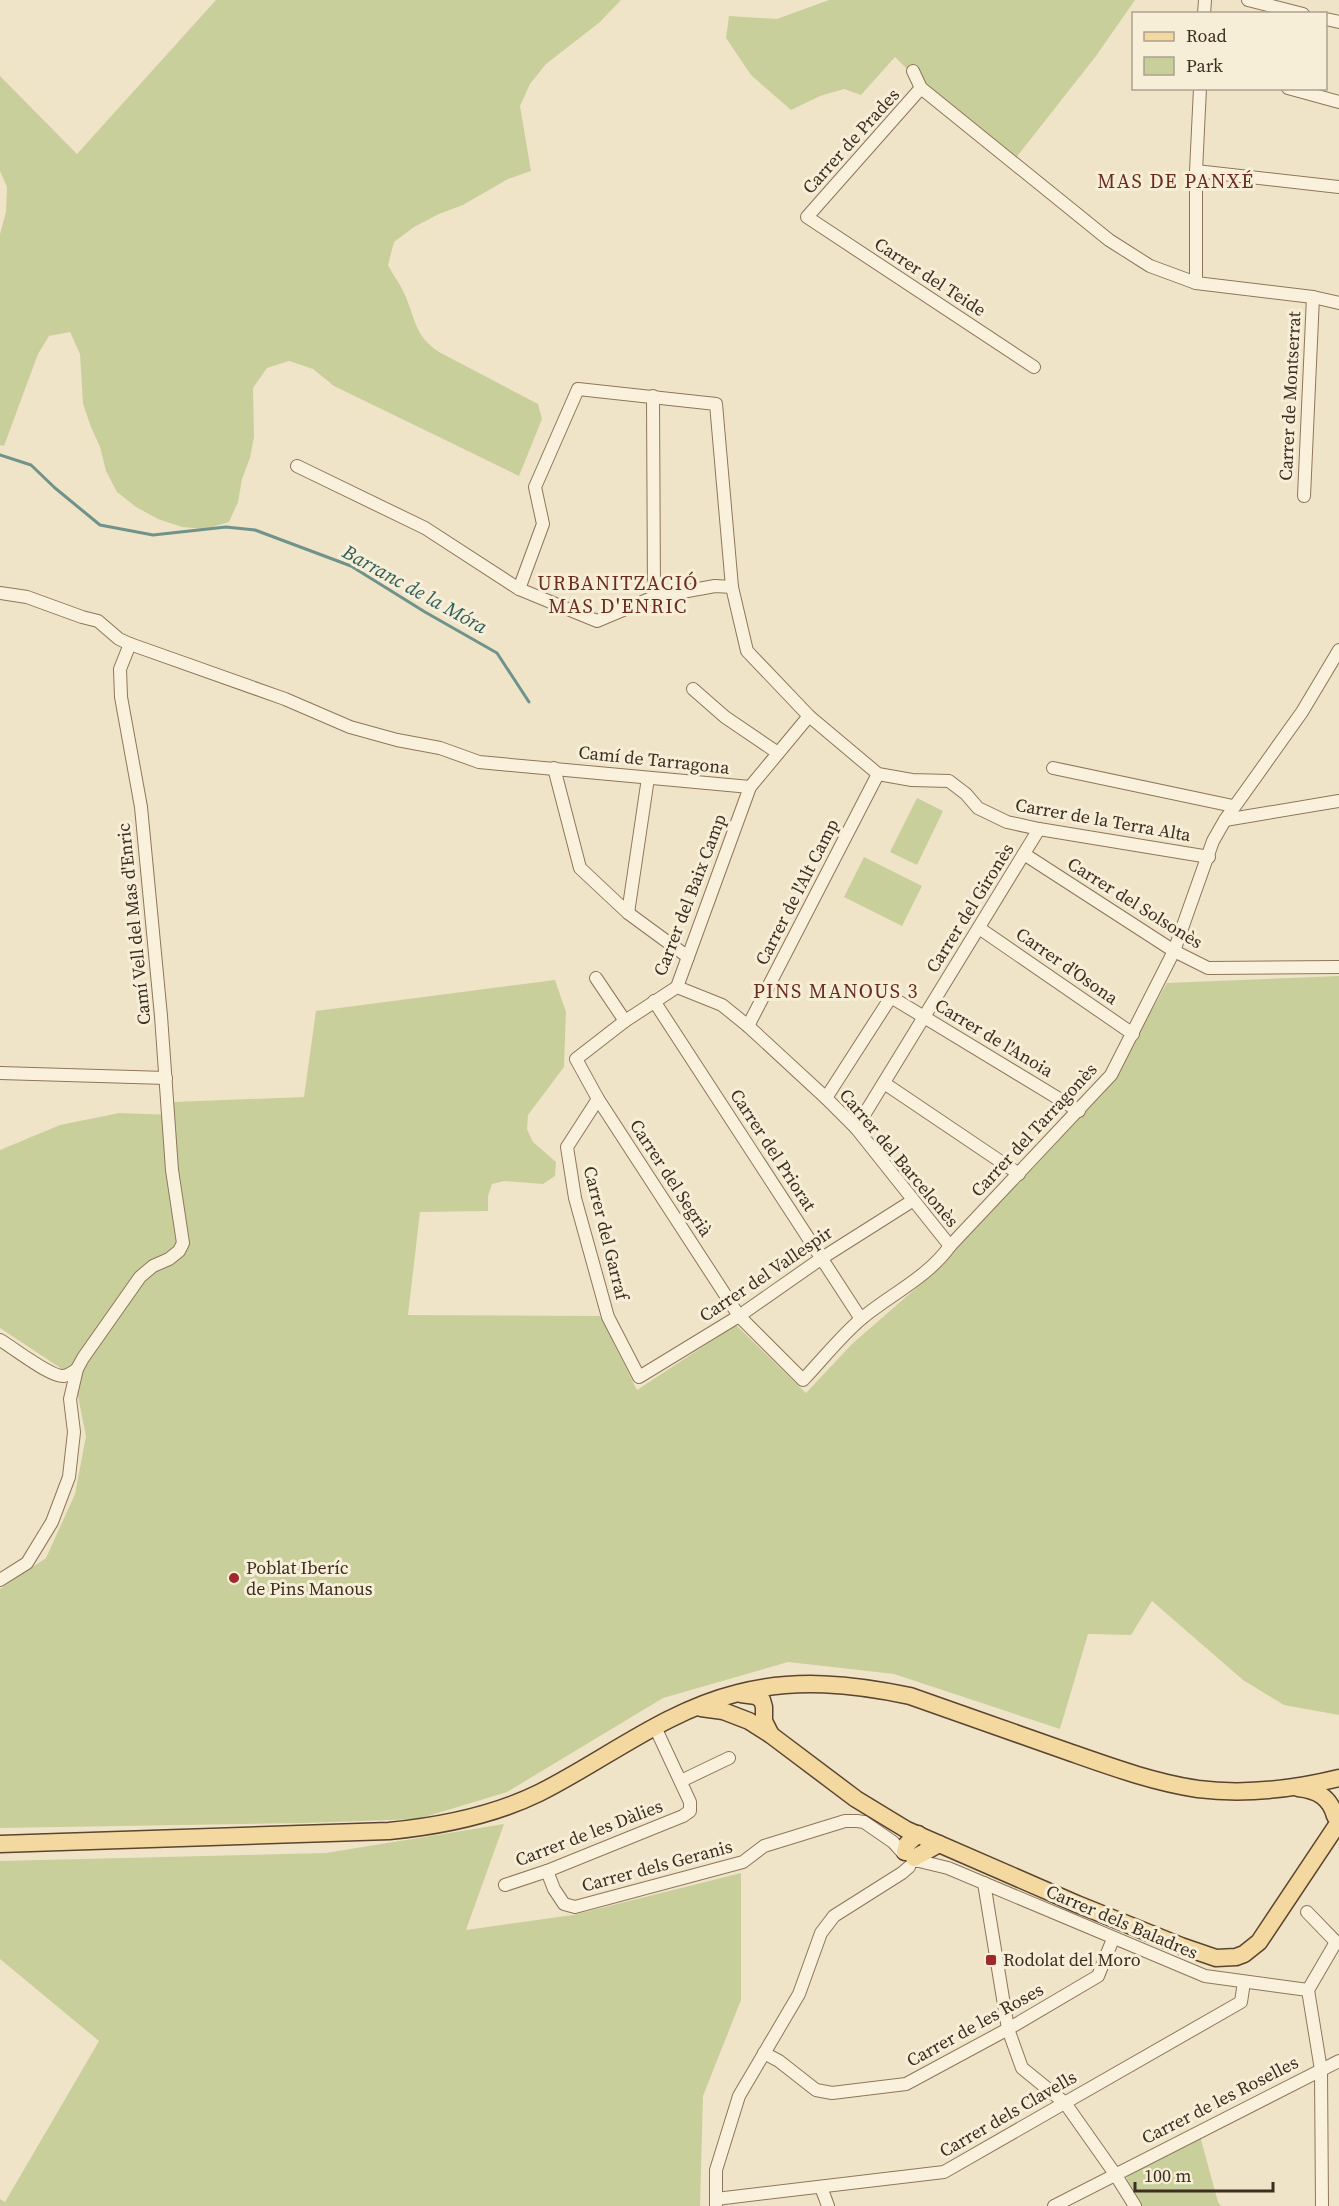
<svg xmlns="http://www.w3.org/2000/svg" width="1339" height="2206" viewBox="0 0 1339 2206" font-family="'Source Serif 4',serif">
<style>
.green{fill:#c9cf9b}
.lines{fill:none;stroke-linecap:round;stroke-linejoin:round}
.stream{stroke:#6f938a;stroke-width:3}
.minor-casing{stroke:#8d765c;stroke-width:14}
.major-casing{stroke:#5b4430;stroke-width:19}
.minor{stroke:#faf1dc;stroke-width:12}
.major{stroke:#f3d9a0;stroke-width:16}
.poi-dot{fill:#9e2a2b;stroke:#f7eed8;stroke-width:2}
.labels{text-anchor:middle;stroke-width:6;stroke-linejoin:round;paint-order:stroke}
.street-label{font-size:18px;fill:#3d2e20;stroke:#f7eed8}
.poi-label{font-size:18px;fill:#3d2e20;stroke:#f7eed8;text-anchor:start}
.neighbourhood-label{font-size:20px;letter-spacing:1.5px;fill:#6b2e1e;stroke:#f7eed8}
.water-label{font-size:20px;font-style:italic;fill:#2f5d5a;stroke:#f7eed8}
</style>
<rect width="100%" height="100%" fill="#f0e4c8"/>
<g class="green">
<path d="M216,0H621L600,22L546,64L530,84L520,106L531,171L508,179L463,205L439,214L414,227L394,242L388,265C393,275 401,285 405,295C416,320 414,335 439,352L538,404L542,419L519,476L334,386L313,369L289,361L267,368L253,388L254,437L250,458L242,479L238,502L229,522L205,529L182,527L158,519L136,507L117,492L106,471L100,447L91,427L83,404L80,354L70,332L49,336L38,354L4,446L0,445V234L6,212L7,187L0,171V76L77,154Z"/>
<polygon points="829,0 1135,0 1096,56 1015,159 922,84 895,57 861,95 844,89 820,96 791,110 751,75 726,38 729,16 777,19"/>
<polygon points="917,798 943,811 917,865 890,852"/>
<polygon points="864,857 922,886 902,926 844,897"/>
<polygon points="1339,976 1339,1715 1284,1705 1243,1680 1152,1601 1131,1635 1088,1634 1060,1729 894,1674 788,1662 663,1698 507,1792 418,1819 304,1823 0,1828 0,1589 46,1558 75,1494 86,1436 74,1377 0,1328 0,1150 60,1125 119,1113 174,1115 173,1102 304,1097 316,1011 555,980 566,1012 564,1067 528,1115 527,1129 533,1142 556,1162 555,1176 543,1184 504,1181 492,1184 488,1196 488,1211 420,1212 408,1315 600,1316 637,1390 736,1325 806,1393 852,1344 922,1283 1106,1090 1167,983"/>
<polygon points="504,1824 466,1930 573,1915 741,1873 741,2000 703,2096 700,2206 0,2206 0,2199 5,2202 99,2041 0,1959 0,1861 326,1853"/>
<polygon points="1200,2136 1218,2202 1221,2206 1140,2206 1126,2183 1128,2174"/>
</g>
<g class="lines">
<polyline class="stream" points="0,455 31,465 55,488 100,525 153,535 226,527 255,530 351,566 425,612 497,653 529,702"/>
<g class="minor-casing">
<g id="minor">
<polyline points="1248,0 1303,14"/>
<polyline points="1204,14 1205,0"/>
<polyline points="1326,19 1339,22"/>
<polyline points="913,71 921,88 1109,240 1150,266 1196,283 1313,297 1339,303"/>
<polyline points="921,88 807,217 1034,367"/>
<polyline points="1288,88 1339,102"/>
<polyline points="1196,171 1339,187"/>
<polyline points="1196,283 1196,171 1200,88"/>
<polyline points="653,396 654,597"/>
<polyline points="297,466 425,528 519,589 597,621 654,597 715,586 732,587 747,651 809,716 878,774 912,780 949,781 966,794 978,808 1007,822 1039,829 1209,857"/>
<polyline points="1304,496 1313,297"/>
<polyline points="519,589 543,524 535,487 578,389 716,404 732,587"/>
<polyline points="0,593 27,597 82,617 98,621 119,639 130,644 285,699 350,727 397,740 440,748 479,762 750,787"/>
<polyline points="693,689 725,717 778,753"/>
<path d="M809,716L750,787L677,987L625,1021L576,1059L598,1099L739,1316L803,1380C822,1360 840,1337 861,1319C891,1294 927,1278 950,1246L1111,1075L1174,951L1213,841L1225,820L1302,712L1339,650"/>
<polyline points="554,768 580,868 628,913 688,957"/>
<polyline points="1053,768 1233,806"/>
<polyline points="1225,820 1339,801"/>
<polyline points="1024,854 1174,951 1208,968 1339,967"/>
<polyline points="628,913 648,778"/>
<polyline points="979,928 1133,1034"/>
<polyline points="596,978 625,1021"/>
<polyline points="677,987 722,1005 748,1026 826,1098 856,1128 950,1246"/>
<polyline points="654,1001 861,1319"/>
<polyline points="748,1026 878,774"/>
<polyline points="0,1073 166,1078"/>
<polyline points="884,1083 1019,1174"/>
<polyline points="826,1098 891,997 1079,1111"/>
<polyline points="598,1099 567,1147 575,1198 608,1317 639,1377 739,1316 822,1258 912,1201"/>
<polyline points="856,1128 1039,829"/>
<path d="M0,1340C14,1348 50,1377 64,1376C69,1375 73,1372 77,1369"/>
<polyline points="0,1580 27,1563 52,1522 69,1477 74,1432 70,1399 77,1369 83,1358 140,1277 153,1266 169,1259 179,1251 183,1243 172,1170 161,1016 141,807 121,697 120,669 130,644"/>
<polyline points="681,1781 729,1758"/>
<polyline points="914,1861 919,1861 948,1868 1205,1976 1308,1990"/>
<polyline points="547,1871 554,1889 564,1904 575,1907 743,1862 764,1846 845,1821 857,1821 864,1822 893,1842 903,1853"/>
<polyline points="984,1883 1008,2029 1022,2068 1065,2103 1115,2174 1135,2206"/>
<polyline points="505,1885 547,1871 683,1816 690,1811 690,1802 655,1727"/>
<polyline points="1307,1912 1336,1942"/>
<polyline points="764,2053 779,2061 816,2090 832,2093 906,2084 1008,2029 1098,1976 1113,1939"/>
<polyline points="821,2187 828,2206"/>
<polyline points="716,2199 944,2172 1241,2002 1244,1982"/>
<polyline points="716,2205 716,2170 739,2096 799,1994 821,1933 834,1916 902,1873 909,1867"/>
<polyline points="1054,2206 1339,2061"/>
<polyline points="1322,2206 1321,2070 1308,1990 1336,1942"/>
</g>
</g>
<g class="major-casing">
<g id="major">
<polyline points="741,1694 756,1696 762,1700 764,1707 764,1721 771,1735"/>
<polyline points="701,1708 723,1711 749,1721 771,1735 856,1799 907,1830 1077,1904 1181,1946 1216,1958 1236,1957 1244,1954 1259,1942 1339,1822"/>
<path d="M1298,1788C1317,1790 1330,1797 1335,1816"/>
<path d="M0,1844L389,1831C440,1826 492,1816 539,1793C605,1760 665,1711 738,1693C795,1678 853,1684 910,1696C962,1714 1014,1733 1066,1751C1109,1766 1152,1782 1198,1789C1245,1795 1294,1789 1339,1778"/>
<polyline points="905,1852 907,1844 918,1834"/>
<polyline points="914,1858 939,1844"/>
</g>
</g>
<use href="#minor" class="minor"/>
<use href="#major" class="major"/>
</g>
<g class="poi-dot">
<circle cx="234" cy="1578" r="6"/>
<rect x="985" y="1954" width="12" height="12" rx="3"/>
</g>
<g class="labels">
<g class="street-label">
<text transform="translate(851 141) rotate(-48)" y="6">Carrer de Prades</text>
<text transform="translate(930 277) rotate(33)" y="6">Carrer del Teide</text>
<text transform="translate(1290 396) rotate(-87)" y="6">Carrer de Montserrat</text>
<text transform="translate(654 760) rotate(6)" y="6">Camí de Tarragona</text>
<text transform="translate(1103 820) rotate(10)" y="6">Carrer de la Terra Alta</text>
<text transform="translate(797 892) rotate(-63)" y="6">Carrer de l'Alt Camp</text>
<text transform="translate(690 895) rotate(-69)" y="6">Carrer del Baix Camp</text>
<text transform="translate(1135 903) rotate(32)" y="6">Carrer del Solsonès</text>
<text transform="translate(970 908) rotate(-58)" y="6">Carrer del Gironès</text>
<text transform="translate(134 924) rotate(-96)" y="6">Camí Vell del Mas d'Enric</text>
<text transform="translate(1067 966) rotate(35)" y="6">Carrer d'Osona</text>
<text transform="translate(994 1038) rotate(31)" y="6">Carrer de l'Anoia</text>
<text transform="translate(1034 1130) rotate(-47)" y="6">Carrer del Tarragonès</text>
<text transform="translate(773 1150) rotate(57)" y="6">Carrer del Priorat</text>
<text transform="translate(899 1158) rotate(50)" y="6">Carrer del Barcelonès</text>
<text transform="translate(671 1178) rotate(57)" y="6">Carrer del Segrià</text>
<text transform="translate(606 1233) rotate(76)" y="6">Carrer del Garraf</text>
<text transform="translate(766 1274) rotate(-34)" y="6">Carrer del Vallespir</text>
<text transform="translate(589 1833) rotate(-21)" y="6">Carrer de les Dàlies</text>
<text transform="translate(657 1866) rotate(-15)" y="6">Carrer dels Geranis</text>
<text transform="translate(1122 1922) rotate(23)" y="6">Carrer dels Baladres</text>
<text transform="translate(975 2025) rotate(-29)" y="6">Carrer de les Roses</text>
<text transform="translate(1220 2100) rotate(-27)" y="6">Carrer de les Roselles</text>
<text transform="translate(1008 2114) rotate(-30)" y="6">Carrer dels Clavells</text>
</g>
<g class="poi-label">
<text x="246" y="1574">Poblat Iberíc<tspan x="246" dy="21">de Pins Manous</tspan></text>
<text x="1003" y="1966">Rodolat del Moro</text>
</g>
<g class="neighbourhood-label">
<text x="1176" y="188">MAS DE PANXÉ</text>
<text x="618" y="590">URBANITZACIÓ<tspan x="618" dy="23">MAS D'ENRIC</tspan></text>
<text x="836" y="998">PINS MANOUS 3</text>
</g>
<g class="water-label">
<text transform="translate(415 589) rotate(29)" y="7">Barranc de la Móra</text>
</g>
</g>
<rect x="1132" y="12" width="195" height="78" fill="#f7eed8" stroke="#ada18e" stroke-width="1.5"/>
<rect x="1144" y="32" width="30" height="9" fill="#f3d9a0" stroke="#ada18e" stroke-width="1.5"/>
<text x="1186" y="42" font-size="18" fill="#3d2e20">Road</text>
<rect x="1144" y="57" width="30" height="18" fill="#c9cf9b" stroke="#ada18e" stroke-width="1.5"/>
<text x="1186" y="72" font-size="18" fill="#3d2e20">Park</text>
<path d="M1135 2182v9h138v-9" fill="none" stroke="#3d2e20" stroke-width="3"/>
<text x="1144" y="2182" font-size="18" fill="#3d2e20" stroke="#f7eed8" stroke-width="4.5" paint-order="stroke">100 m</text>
</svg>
